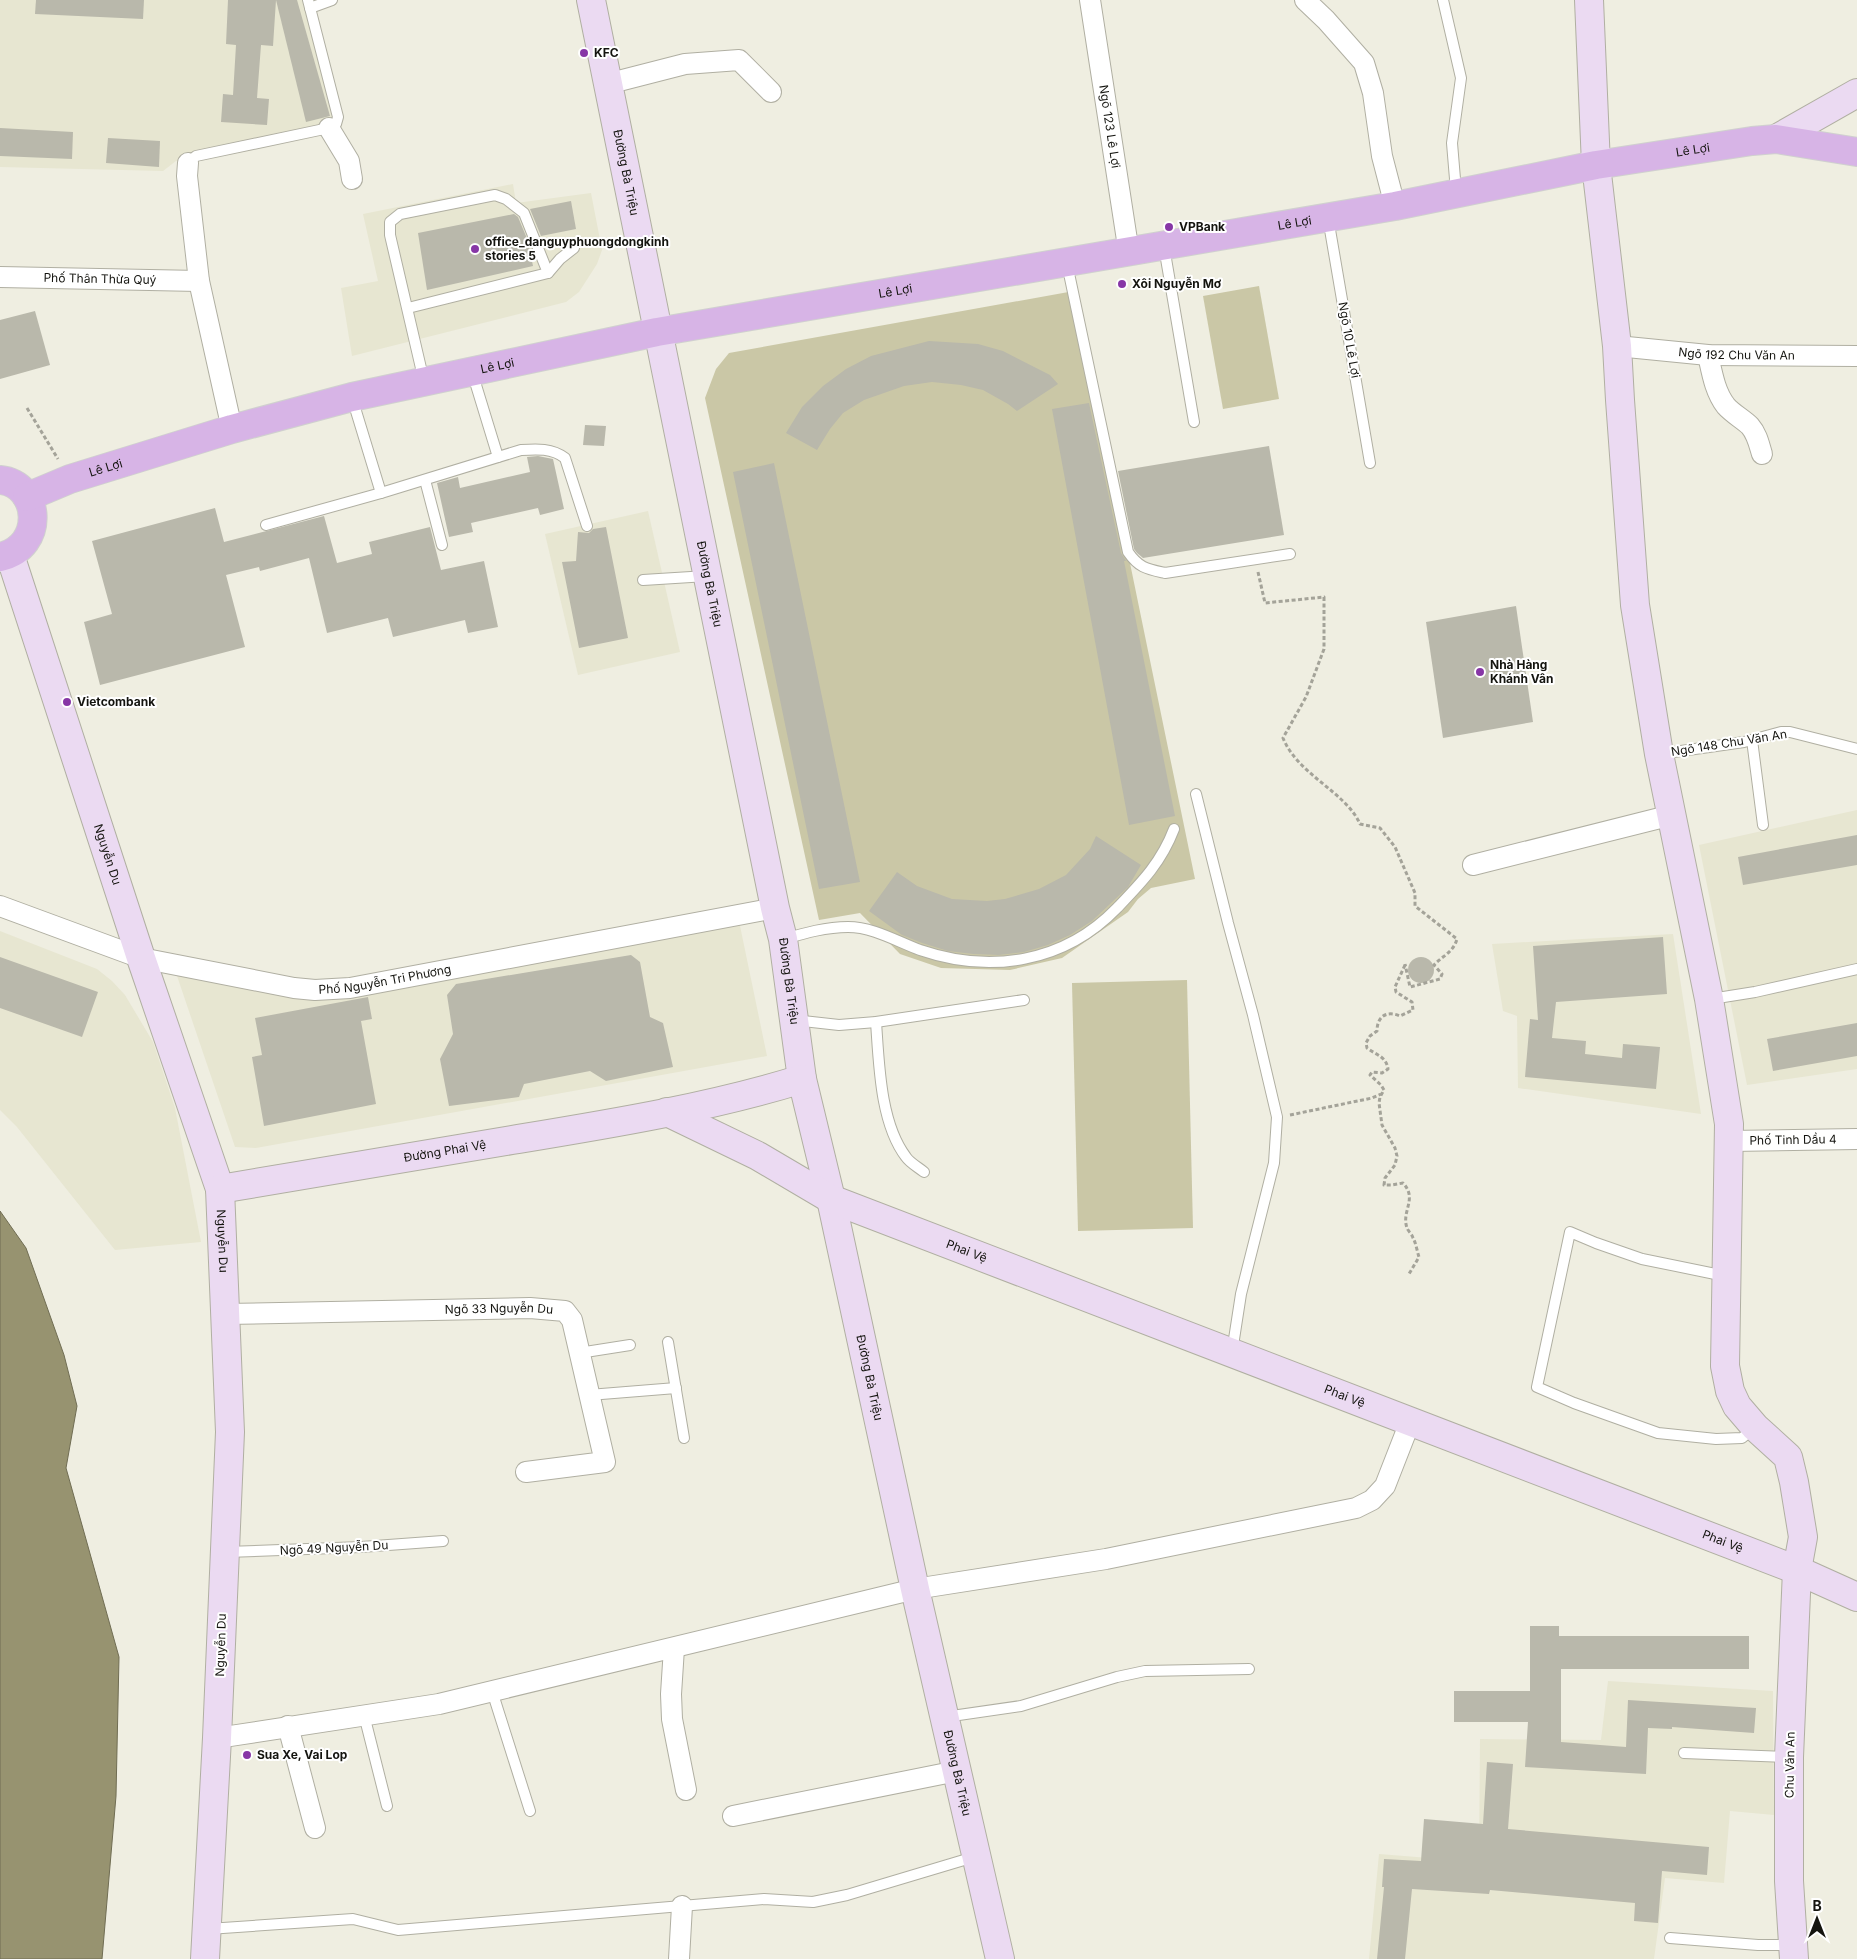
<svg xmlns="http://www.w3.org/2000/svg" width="1857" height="1959" viewBox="0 0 1857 1959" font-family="Inter,sans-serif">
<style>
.built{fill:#e7e6d1}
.green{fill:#cac7a6}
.water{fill:#979370;stroke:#706d53}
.building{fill:#b9b8ab}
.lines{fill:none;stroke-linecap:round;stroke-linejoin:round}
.lane-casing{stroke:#b0afa2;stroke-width:12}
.street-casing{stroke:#b0afa2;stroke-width:22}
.secondary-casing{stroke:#b0afa2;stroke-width:30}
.primary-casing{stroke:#d0d0cf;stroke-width:30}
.path{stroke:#a4a399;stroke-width:3;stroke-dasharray:4 2.5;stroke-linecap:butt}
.lane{stroke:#fff;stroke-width:10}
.street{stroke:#fff;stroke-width:20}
.secondary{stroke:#ebdaf2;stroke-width:28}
.primary{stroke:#d7b4e6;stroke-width:28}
.poi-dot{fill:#8736a6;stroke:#fff;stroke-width:2}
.labels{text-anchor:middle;stroke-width:4;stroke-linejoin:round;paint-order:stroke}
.poi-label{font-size:12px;font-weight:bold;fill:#14140f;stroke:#fff;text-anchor:start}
.street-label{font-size:12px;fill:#14140f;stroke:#fff}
</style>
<rect width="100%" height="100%" fill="#efeee1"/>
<g class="built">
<polygon points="0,0 302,0 339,124 176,161 163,171 0,167"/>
<polygon points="513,184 516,203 591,193 602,250 597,264 579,292 566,302 352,356 341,288 378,281 363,214"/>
<polygon points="648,511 680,652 578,675 545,534"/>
<polygon points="1857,810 1857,1069 1747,1085 1699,845"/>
<polygon points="739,921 767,1056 256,1148 235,1147 176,973 263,988 297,999"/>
<polygon points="0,931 97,969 112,981 125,995 153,1042 175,1108 201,1242 115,1250 17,1127 0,1110"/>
<polygon points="1673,934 1701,1114 1518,1088 1517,1016 1503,1011 1492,944"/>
<polygon points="1608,1681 1773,1691 1774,1815 1730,1811 1724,1883 1665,1878 1654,1959 1369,1959 1379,1854 1479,1862 1480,1739 1601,1740"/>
</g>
<g class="green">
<polygon points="1259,286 1279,399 1223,409 1203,296"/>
<polygon points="1074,291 1195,879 1151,888 1138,899 1128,912 1062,958 1010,970 941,968 900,954 860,913 819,920 705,398 716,369 729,353"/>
<polygon points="1187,980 1193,1228 1078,1231 1072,983"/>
</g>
<polygon class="water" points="0,1211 26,1248 64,1355 77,1406 66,1468 119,1657 116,1796 102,1959 0,1959"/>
<g class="building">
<polygon points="36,0 144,0 143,19 35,14"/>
<polygon points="228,0 276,0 273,46 261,45 257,98 269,99 267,125 221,122 223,94 233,95 236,45 226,44"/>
<polygon points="276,0 297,0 330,116 306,122"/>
<polygon points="0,128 73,132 72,159 0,156"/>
<polygon points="108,138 160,141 159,167 106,163"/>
<polygon points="571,201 576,229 541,236 530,209"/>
<polygon points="514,214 518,217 528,241 533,266 427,290 418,233"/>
<polygon points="35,311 50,365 0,379 0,320"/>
<polygon points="929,341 978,344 1003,351 1050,375 1058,384 1017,411 1008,404 983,390 961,385 932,382 904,386 864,400 843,413 830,429 817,450 786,433 802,407 823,386 846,369 871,356"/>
<polygon points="1089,403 1121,553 1126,561 1124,561 1175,816 1129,825 1052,409"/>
<polygon points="585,425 606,426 604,446 583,445"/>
<polygon points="1269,446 1284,535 1143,558 1137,553 1134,549 1118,471"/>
<polygon points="538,456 553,459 564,509 540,515 538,508 471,523 473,532 449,537 437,483 458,477 460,488 530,472 527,457"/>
<polygon points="774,463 860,882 819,889 733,472"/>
<polygon points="215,508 224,542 324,516 337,563 372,554 369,542 430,527 441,570 484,561 498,627 468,633 465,620 393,637 388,618 327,633 309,558 260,571 259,567 226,575 245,647 100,685 84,622 112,614 92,541"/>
<polygon points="606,527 628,638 579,648 562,562 576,561 578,532 589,533 593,529"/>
<polygon points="1516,606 1533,722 1443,738 1426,622"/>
<polygon points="1857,835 1857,865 1743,885 1738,857"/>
<polygon points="1096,836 1141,865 1128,887 1092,921 1070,935 1048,945 1024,952 999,955 973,954 948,951 922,943 902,935 869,911 897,872 917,886 952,899 987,901 1005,899 1039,889 1066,875 1090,849"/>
<polygon points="1663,937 1667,994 1556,1002 1552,1038 1586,1041 1585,1054 1622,1058 1623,1044 1660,1047 1656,1089 1525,1077 1530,1019 1538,1020 1533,946"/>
<polygon points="631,955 640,962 650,1017 663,1023 673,1067 606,1081 590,1071 524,1084 519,1097 449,1106 440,1059 453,1034 447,995 456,984"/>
<polygon points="0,957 98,992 82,1037 0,1008"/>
<circle cx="1421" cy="970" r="13"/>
<polygon points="368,997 372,1019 361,1021 376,1104 264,1126 252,1057 262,1055 255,1018"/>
<polygon points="1857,1023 1857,1056 1773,1071 1767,1039"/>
<polygon points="1530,1626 1559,1626 1559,1636 1749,1636 1749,1669 1561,1669 1561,1742 1626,1747 1628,1700 1756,1708 1754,1733 1672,1727 1672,1729 1648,1728 1646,1774 1525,1767 1528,1722 1454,1722 1454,1691 1530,1691"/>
<polygon points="1487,1762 1513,1764 1508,1829 1709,1847 1707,1875 1662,1871 1658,1923 1634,1921 1635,1903 1490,1890 1489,1894 1412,1889 1405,1959 1377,1959 1384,1887 1382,1887 1384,1859 1421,1861 1424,1819 1483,1824"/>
</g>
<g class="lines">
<g class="lane-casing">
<g id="lane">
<polyline points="1443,0 1461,78 1452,143 1456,191"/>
<polyline points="310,8 332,0"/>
<polyline points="188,163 196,156 329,128 336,124 338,117 308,0"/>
<polyline points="1328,218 1370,463"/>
<polyline points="1164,247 1194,422"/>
<path d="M1067,264L1128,552C1139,568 1147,569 1165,573L1290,554"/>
<polyline points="408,308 548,273 560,259 574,248"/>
<polyline points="472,372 498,457"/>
<polyline points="424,381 390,235 390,222 400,214 495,195 506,199 524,213 548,273"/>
<polyline points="352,398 381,493"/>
<polyline points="425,480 442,545"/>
<path d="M266,525L381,493L521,450C537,449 552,448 565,458L587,526"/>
<polyline points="643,580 707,576"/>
<polyline points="1752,740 1763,825"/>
<polyline points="1660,754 1744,742 1781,732 1790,732 1857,749"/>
<polyline points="1196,794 1228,923 1253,1015 1277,1117 1274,1163 1241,1294 1232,1352"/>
<path d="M784,939C805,933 826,927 848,927C873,927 896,941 920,950C990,974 1064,963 1117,908C1141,883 1161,863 1174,829"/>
<polyline points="1711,999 1755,992 1857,969"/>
<polyline points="794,1020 839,1025 876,1022 1024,1000"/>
<path d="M876,1022C879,1063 880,1123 906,1157C910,1163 918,1167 924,1172"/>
<polyline points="1725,1276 1642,1259 1596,1243 1570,1232 1537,1387 1574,1403 1658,1433 1716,1439 1742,1438 1754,1428"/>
<polyline points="668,1342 684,1438"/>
<polyline points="579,1353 630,1345"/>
<polyline points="589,1395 676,1388"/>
<polyline points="226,1552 361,1547 443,1541"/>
<polyline points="492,1691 530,1811"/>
<polyline points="364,1715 387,1806"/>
<polyline points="945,1717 1021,1706 1117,1677 1145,1671 1249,1669"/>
<polyline points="1684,1753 1788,1757"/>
<polyline points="208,1929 353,1919 398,1930 764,1899 813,1902 847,1895 974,1857"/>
<polyline points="1670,1938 1758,1945 1792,1945"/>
</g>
</g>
<g class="street-casing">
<g id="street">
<path id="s1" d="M1090,0L1129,253"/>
<polyline points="1305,0 1326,20 1364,63 1373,93 1382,156 1395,206"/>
<polyline points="607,84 685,64 739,60 771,92"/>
<polyline points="329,128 349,161 352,179"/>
<polyline points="188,163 187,176 199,281 232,429"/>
<path id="s2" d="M0,277L199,281"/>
<path id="s3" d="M1617,346L1708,355L1857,356"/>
<path d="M1708,355C1712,373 1715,392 1726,406C1733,414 1743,419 1750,426C1757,434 1759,444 1762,454"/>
<polyline points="1473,865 1672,815"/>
<path id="s4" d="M0,906L141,958L294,988L315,990L350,988L775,908"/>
<path id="s5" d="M1729,1141L1857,1139"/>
<path id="s6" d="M225,1314L530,1308L565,1311L572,1320L605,1462L526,1472"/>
<polyline points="674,1648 671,1694 672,1719 686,1790"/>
<polyline points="288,1726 315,1828"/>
<polyline points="217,1738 439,1704 915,1589 1106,1559 1356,1508 1372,1500 1385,1486 1410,1422"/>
<polyline points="733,1816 957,1771"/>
<polyline points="679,1959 682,1906"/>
</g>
</g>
<g class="secondary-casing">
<g id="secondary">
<path id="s7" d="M591,0L775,908L783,939L802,1079L831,1199L915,1589L1000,1959"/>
<polyline points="1589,0 1596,165 1617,346 1620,400 1635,605 1659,754 1709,999 1729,1124 1725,1366 1730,1391 1737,1406 1755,1427 1788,1457 1794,1482 1803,1537 1797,1570 1789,1757 1789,1881 1794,1959"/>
<polyline points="1776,139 1857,93"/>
<path id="s8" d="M10,555L141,958L220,1189L230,1432L217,1738L205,1959"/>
<path id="s9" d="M667,1112L758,1156L831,1199L1797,1570L1857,1597"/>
<path id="s10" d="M220,1189C317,1173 415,1156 512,1140C609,1124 708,1108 802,1079"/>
</g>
</g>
<g class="primary-casing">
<g id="primary">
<path d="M0,480C41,484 46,547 0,557"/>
<path id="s11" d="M27,497L70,479L232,429L352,397L657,332L1395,206L1596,165L1752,141L1776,139L1857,152"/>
</g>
</g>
<g class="path">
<polyline points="27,408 58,459"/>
<path d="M1258,572L1265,603L1324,597V649L1306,697L1283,738C1298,775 1346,792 1360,824L1380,828L1395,847L1415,893V906L1457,939C1453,953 1442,956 1434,965L1442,974L1440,979L1410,987L1405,964"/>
<path d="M1405,965L1395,987L1396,992L1412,1002L1413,1010L1400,1016C1386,1010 1377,1017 1377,1031L1370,1036L1366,1043L1367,1048C1376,1055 1386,1056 1388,1069L1382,1073L1372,1072L1370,1075L1381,1085L1384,1090L1380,1097L1379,1103L1382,1125L1395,1148L1397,1156L1395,1165L1385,1178L1384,1185H1392L1403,1183C1418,1199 1401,1211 1407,1228C1408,1231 1412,1234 1413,1238C1416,1243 1417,1251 1419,1257L1409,1274"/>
<polyline points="1290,1115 1372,1098 1381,1094"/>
</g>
<use href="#lane" class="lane"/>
<use href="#street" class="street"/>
<use href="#secondary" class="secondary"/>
<use href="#primary" class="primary"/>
</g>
<g class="poi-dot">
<circle cx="584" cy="53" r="5"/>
<circle cx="1169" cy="227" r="5"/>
<circle cx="475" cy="249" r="5"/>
<circle cx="1122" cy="284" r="5"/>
<circle cx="1480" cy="672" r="5"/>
<circle cx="67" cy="702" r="5"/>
<circle cx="247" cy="1755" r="5"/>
</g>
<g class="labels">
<g class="poi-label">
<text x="594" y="57">KFC</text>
<text x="1179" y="231">VPBank</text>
<text x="485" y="246">office_danguyphuongdongkinh<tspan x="485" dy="14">stories 5</tspan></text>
<text x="1132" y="288">Xôi Nguyễn Mơ</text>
<text x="1490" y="669">Nhà Hàng<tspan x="1490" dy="14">Khánh Vân</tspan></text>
<text x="77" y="706">Vietcombank</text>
<text x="257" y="1759">Sua Xe, Vai Lop</text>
</g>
<g class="street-label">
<text dy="4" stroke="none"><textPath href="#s1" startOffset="128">Ngõ 123 Lê Lợi</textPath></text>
<text dy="4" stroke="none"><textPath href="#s11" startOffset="1704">Lê Lợi</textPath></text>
<text dy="4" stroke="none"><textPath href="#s7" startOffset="176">Đường Bà Triệu</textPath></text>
<text dy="4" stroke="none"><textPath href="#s11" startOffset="1299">Lê Lợi</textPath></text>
<text dy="4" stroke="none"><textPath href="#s2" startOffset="100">Phố Thân Thừa Quý</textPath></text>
<text dy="4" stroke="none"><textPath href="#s11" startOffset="894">Lê Lợi</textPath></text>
<text transform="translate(1349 340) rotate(80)" y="4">Ngõ 10 Lê Lợi</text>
<text dy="4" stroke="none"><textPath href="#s3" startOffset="120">Ngõ 192 Chu Văn An</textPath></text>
<text dy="4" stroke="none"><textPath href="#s11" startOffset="489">Lê Lợi</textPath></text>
<text dy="4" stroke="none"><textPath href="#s11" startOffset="84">Lê Lợi</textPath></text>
<text dy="4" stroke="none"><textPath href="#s7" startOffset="596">Đường Bà Triệu</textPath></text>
<text transform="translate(1729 743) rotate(-9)" y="4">Ngõ 148 Chu Văn An</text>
<text dy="4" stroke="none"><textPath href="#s8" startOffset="315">Nguyễn Du</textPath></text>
<text dy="4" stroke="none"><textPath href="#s4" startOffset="398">Phố Nguyễn Tri Phương</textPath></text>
<text dy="4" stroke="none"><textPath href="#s7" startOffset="1001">Đường Bà Triệu</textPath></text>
<text dy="4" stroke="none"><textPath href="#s5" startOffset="64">Phố Tinh Dầu 4</textPath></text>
<text dy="4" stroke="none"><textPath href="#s10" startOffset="228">Đường Phai Vệ</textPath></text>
<text dy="4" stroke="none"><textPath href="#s8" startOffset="720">Nguyễn Du</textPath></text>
<text dy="4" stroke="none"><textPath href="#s9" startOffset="331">Phai Vệ</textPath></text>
<text dy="4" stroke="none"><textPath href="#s6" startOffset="274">Ngõ 33 Nguyễn Du</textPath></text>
<text dy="4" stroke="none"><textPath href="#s7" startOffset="1406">Đường Bà Triệu</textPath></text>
<text dy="4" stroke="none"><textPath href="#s9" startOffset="736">Phai Vệ</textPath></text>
<text dy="4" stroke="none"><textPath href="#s9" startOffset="1141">Phai Vệ</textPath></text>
<text transform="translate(334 1548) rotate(-3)" y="4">Ngõ 49 Nguyễn Du</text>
<text transform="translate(221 1645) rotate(-88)" y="4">Nguyễn Du</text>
<text transform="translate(1790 1765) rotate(-89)" y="4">Chu Văn An</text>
<text dy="4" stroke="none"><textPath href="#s7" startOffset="1811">Đường Bà Triệu</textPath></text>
</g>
</g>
<g transform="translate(1817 1919)" stroke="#ffffff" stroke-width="4" paint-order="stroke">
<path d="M0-4L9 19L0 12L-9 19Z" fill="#14140f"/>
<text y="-8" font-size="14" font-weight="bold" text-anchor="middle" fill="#14140f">B</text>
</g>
</svg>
